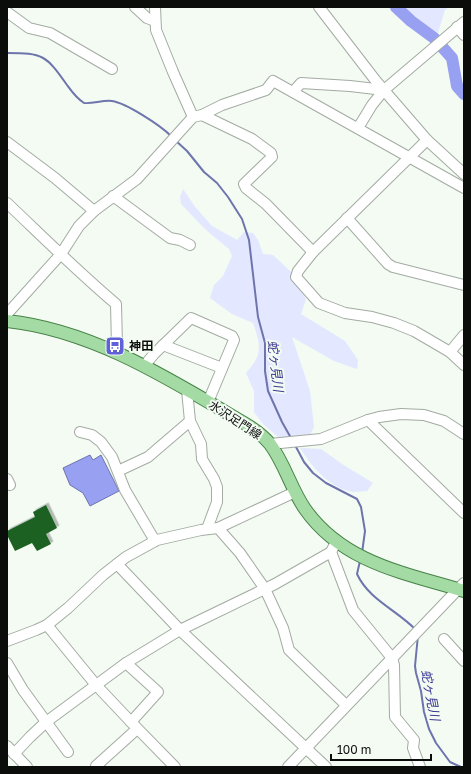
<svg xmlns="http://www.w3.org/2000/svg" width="471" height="774" viewBox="0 0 471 774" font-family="'Golos Text','Noto Sans JP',sans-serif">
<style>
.green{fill:#e3e7ff}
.water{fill:#98a0f1;stroke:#6e74ac}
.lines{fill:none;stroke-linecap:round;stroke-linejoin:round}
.stream{stroke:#6e74ac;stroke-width:2}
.river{stroke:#98a0f1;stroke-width:12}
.building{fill:#1e6021;filter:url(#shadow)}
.minor-casing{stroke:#a3aba3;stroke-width:12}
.major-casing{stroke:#478247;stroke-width:14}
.minor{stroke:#fff;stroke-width:10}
.major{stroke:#a4daa4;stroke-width:12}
.labels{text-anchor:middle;stroke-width:4;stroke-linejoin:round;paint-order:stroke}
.poi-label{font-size:12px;font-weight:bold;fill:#0b0d0b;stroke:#f3fbf3;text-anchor:start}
.street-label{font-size:12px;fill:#0b0d0b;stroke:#f3fbf3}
.water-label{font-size:13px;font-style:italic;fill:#3a3793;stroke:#f3fbf3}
</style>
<defs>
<filter id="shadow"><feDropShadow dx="2.5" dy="-2.5" stdDeviation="0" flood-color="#0004"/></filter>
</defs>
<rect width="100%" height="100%" fill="#f3fbf3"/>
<g class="green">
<polygon points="405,7 449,7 445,10 437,36"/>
<path d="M183,189L196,208L212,226L237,240L244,232L253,233L258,240L263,254L273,255L291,272L306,299L301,314L345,341L358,360L357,369L334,361L292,337L310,391L314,427L309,437L287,440L278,437L263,424L254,412V391L246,373C263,354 261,346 253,323L232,314L210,298L214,285L223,276L232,256L229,249L206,230L181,204L180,197Z"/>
<path d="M300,448L321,449L345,466L373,483L367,491C363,491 358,492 354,492C330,489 312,467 300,448Z"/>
</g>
<polygon class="water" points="90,455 93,460 101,455 119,491 90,506 83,493 70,485 63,468"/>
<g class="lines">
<g class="stream">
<path d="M7,53C43,53 46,55 67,85C72,92 76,98 84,103C93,104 102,100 112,101C126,103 160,125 171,136"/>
<polyline points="175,140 187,151 204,172 217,183 228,197 242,219 249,240 258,317 265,343 265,371 268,391 282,422 291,438"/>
<polyline points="295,445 304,462 313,473 326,483 357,499 361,507 365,531 362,553"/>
<path d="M360,561L357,574C369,600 397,610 416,630"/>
<polyline points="418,635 415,666 416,673 421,691 424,712 429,729 436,743 450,762 461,767"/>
</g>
<polyline class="river" points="396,7 411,21 434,38 452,58 457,86 464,94"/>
</g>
<polygon class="building" points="46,505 57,528 46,534 51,544 37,551 32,543 15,551 7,535 7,531 35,517 33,512"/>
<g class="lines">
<g class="minor-casing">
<g id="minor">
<polyline points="135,7 147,18 155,21"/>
<polyline points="155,7 156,30 173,72 193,117"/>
<polyline points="319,7 376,81 427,140 464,174"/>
<polyline points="7,12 29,28 50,33 112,69"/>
<polyline points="457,27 464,35"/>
<polyline points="293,92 301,83 350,86 384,90"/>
<polyline points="202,115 252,139 271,153 272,157 244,184 246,188 266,204 313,252"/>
<polyline points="358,128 372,105 384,90 464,22"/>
<polyline points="427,140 313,252 298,271 296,277 319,303 345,313 372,317 394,323 414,331 450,352 464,365"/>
<polyline points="7,142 55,178 94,211"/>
<polyline points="113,196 170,238 180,240 190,245"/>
<path d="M7,203C43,237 78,272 116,304L117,346"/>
<polyline points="347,218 388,264 393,267 464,285"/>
<polyline points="7,314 61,254 79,226 94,211 137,179 193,117 202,115 222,105 266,90 273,81 464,188"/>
<polyline points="163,345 222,368"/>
<polyline points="450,352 464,335"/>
<polyline points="144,366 154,354 191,318 232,336 234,340 208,402"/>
<polyline points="187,390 190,421 201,444 202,459 214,479 217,487 217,502 207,529"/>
<polyline points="368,420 464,513"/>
<polyline points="80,432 92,435 101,442 112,457 125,490 155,541"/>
<polyline points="270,444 321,439 368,420 379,417 401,414 424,415 444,421 464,434"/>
<polyline points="118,471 148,457 190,421"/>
<polyline points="7,479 10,485"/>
<polyline points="218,528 240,553 265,589 283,628 289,650 346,705"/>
<polyline points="331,552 353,610 392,658 394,665 395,717 414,740 413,748 420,767"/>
<polyline points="117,564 180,630 326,767"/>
<polyline points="47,625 96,685 131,722 175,767"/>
<polyline points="444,639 464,661"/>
<polyline points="7,641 36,630 47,625 68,608 103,575 117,564 126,557 157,540 201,530 218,528 295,492"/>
<polyline points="7,663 23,690 68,752"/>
<polyline points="126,663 158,692 131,722"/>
<polyline points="7,746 27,767"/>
<polyline points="14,754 30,737 46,722 126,663 180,630 275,584 331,552 336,542"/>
<polyline points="96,766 137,729"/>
<polyline points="288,767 464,583"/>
</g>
</g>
<g class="major-casing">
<path id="major" d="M7,321C93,330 171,380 244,423C254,429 263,435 270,444C285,464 291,489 305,509C343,563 405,573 464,591"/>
</g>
<use href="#minor" class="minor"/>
<use href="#major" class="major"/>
</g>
<defs>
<g id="bus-square" transform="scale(1)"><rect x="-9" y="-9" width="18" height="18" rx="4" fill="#6060d9" stroke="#f3fbf3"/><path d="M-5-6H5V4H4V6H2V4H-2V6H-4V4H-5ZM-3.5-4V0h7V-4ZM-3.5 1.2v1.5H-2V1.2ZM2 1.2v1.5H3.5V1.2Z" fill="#fff"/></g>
</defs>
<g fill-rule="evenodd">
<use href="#bus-square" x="115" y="346"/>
</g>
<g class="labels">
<g class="poi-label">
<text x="129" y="350">神田</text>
</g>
<g class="street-label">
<text transform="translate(235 420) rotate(33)" y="4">水沢足門線</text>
</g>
<g class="water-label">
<text transform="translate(276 366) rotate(83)" y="5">蛇ヶ見川</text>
<text transform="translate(431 695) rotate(79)" y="5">蛇ヶ見川</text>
</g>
</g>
<rect width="471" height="774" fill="none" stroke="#0b0d0b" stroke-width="16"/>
<path d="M331 754v6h100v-6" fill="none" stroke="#0b0d0b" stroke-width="2"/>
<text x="337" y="754" font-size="12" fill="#0b0d0b" stroke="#f3fbf3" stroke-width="3" paint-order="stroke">100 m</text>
</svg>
